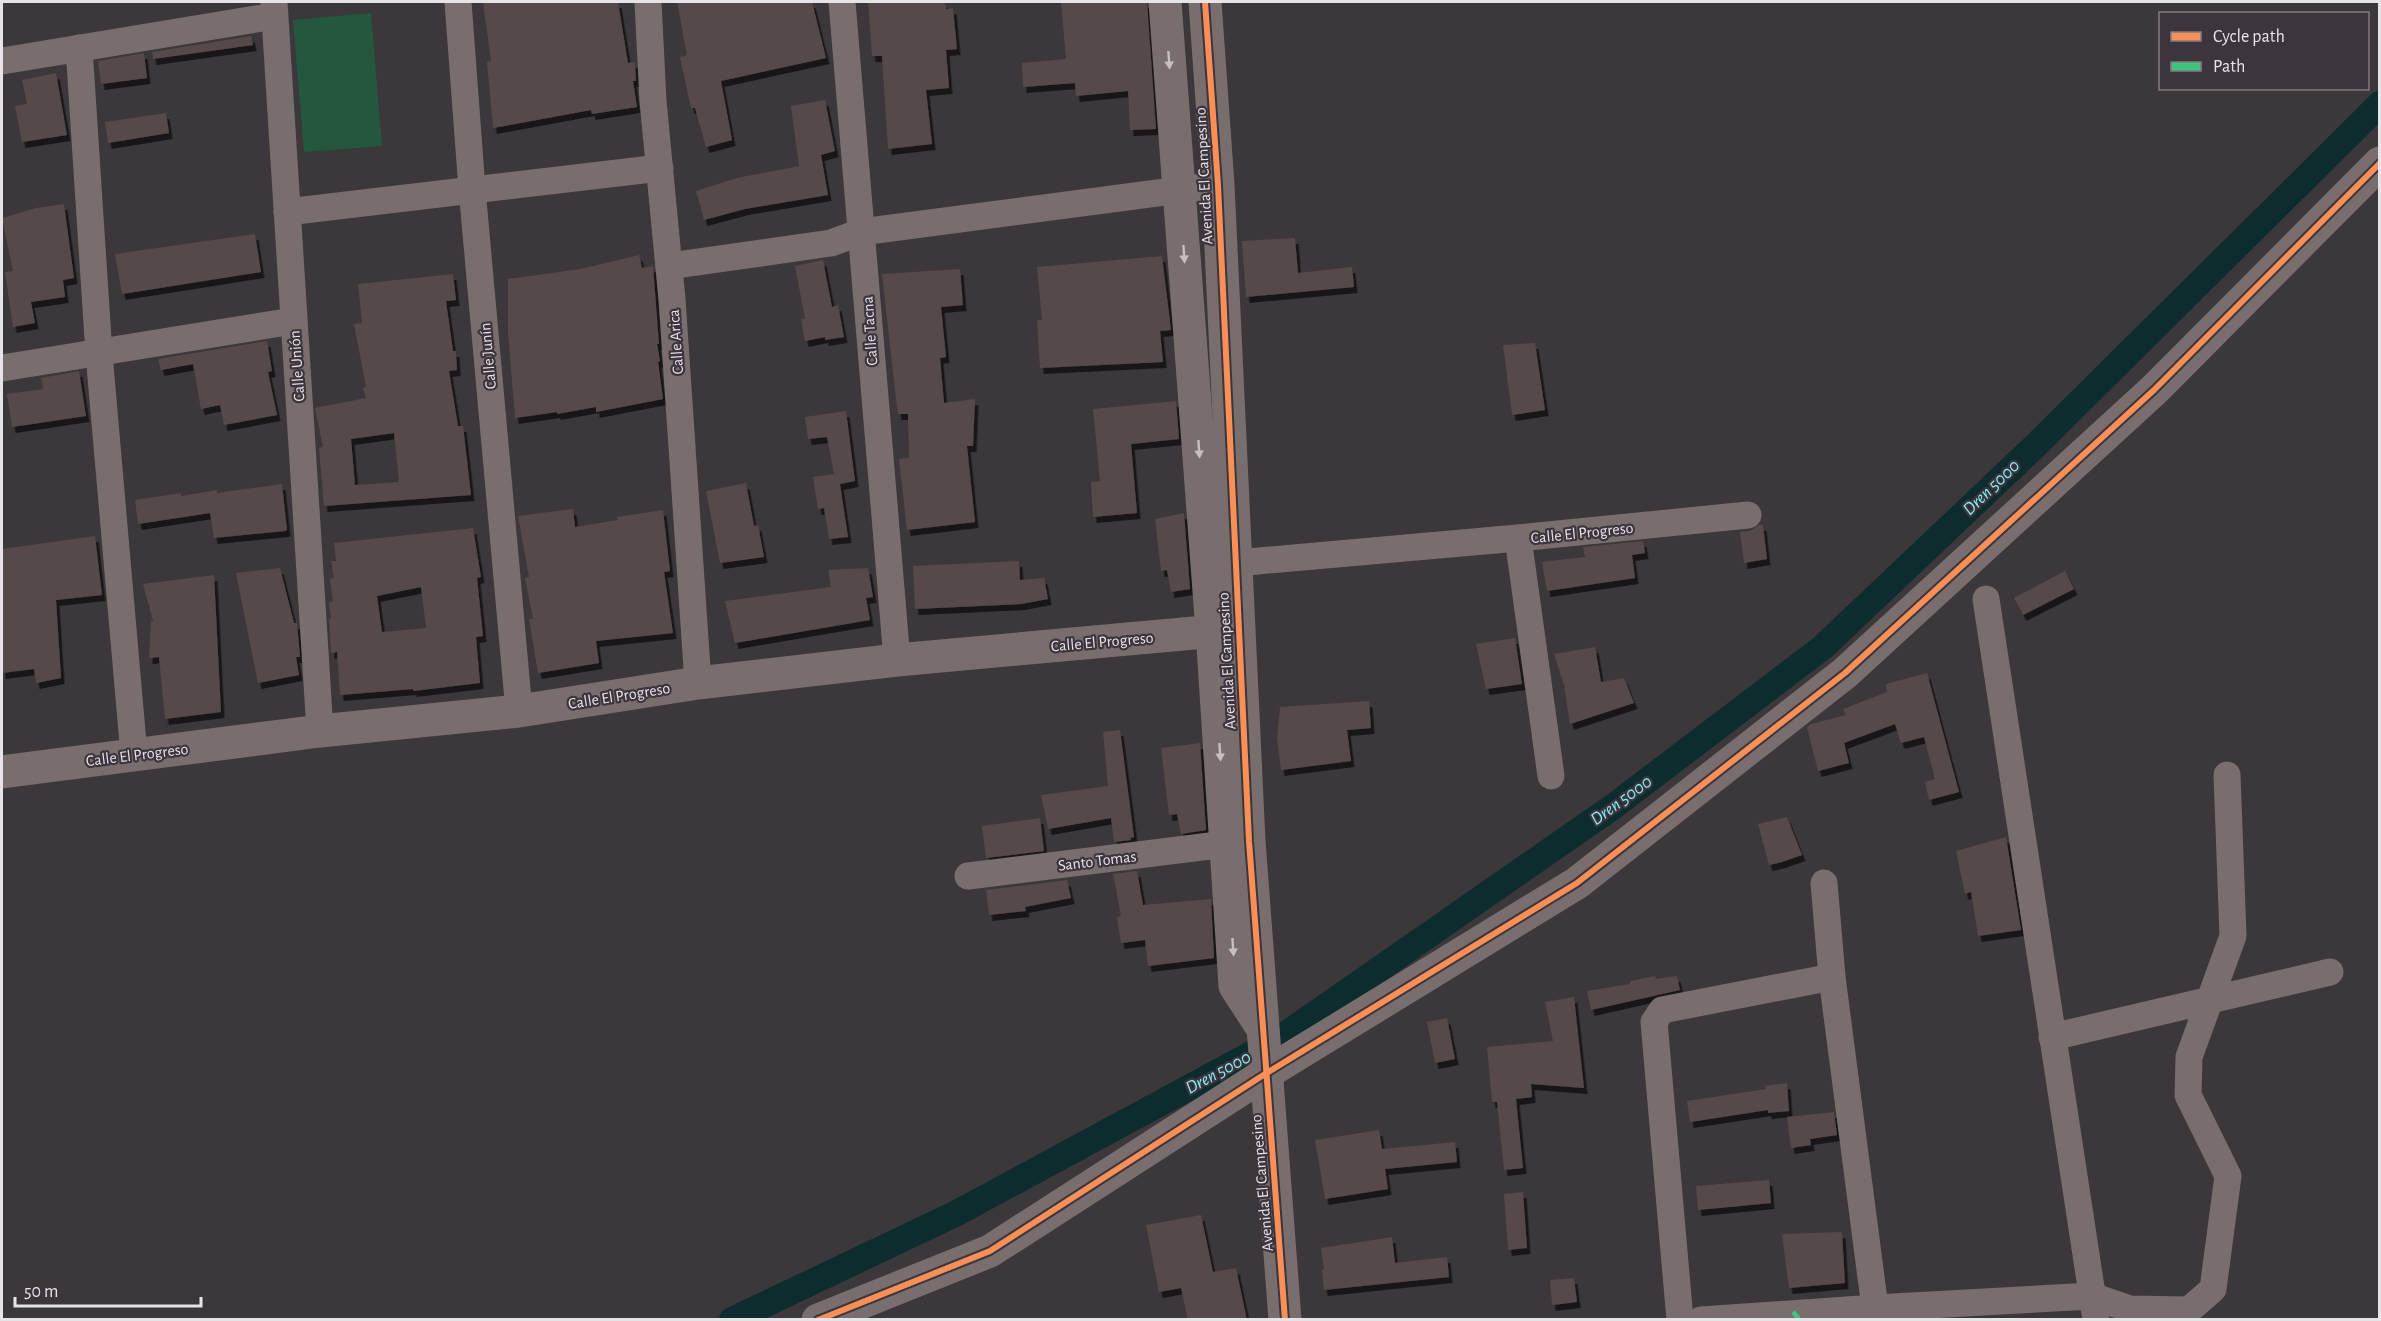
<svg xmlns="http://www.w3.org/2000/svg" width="2381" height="1321" viewBox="0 0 2381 1321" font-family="'Alegreya Sans',sans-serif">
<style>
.green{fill:#23583e}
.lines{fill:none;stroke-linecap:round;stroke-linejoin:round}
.canal{stroke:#0d2c2d;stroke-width:26}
.building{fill:#57484a;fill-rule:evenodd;filter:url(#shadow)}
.minor{stroke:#786e6e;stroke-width:27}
.tertiary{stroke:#786e6e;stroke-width:33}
.quiet{stroke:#40c37c;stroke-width:4.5;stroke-dasharray:9 4.5;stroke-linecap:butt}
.cycleway-casing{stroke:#3d353d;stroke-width:10}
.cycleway{stroke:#f78f57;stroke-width:6}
.oneway{fill:#c6c0c3}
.labels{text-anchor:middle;stroke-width:4.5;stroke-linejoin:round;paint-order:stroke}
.street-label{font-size:16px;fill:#e8e3e8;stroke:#3d353d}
.water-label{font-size:18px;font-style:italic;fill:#85f3f9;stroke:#3d353d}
</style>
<defs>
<filter id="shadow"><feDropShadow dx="3.5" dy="6" stdDeviation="0" flood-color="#0009"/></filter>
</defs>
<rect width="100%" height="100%" fill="#3b373b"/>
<polygon class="green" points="371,13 382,146 304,152 293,20"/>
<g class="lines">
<polyline class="canal" points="732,1320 957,1213 1279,1039 1614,806 1823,647 2034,447 2380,104"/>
</g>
<g class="building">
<polygon points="483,2 618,2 628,63 635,62 636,81 633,81 637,107 592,114 591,110 493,128 487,62 491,61"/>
<polygon points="677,2 812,2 826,58 721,81 732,140 706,147 695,108 691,108 680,57 687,55"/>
<polygon points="868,2 945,2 946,9 953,8 957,49 946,50 949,88 926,90 932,144 888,149 882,56 872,56"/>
<polygon points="1061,2 1147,2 1156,129 1130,130 1128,91 1076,96 1075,83 1023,87 1022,63 1066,59"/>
<polygon points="251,36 253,45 153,59 152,52"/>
<polygon points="144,53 147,78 101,84 98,61"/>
<polygon points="56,73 67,135 22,142 15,106 27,104 22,80"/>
<polygon points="825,100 835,151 821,155 828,195 745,209 704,220 696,191 737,178 799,166 791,106"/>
<polygon points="166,113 169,133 108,143 105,122"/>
<polygon points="64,204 74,278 63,280 65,297 31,302 35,323 13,327 5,272 13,271 2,218 36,208"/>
<polygon points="255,234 261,272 122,294 115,254"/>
<polygon points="1295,238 1298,273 1352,267 1354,287 1246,297 1242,241"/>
<polygon points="639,255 642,268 653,266 659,344 657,344 660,361 658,362 663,399 596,412 596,407 557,414 557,412 515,418 508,332 508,279 581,269"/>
<polygon points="1162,256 1171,330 1160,331 1163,362 1040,368 1037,320 1042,320 1037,267"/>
<polygon points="823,260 832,307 838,305 844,337 825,340 825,337 805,341 801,319 805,319 795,266"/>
<polygon points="960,269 963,305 941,307 946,357 940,358 944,403 975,399 973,446 967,446 975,522 907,530 899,459 909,458 908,414 898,414 896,399 882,274"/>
<path d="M453,274L456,300L446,301L453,351H456L457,370L449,371L458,426H463L471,495L324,506L319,448L323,447L315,408L366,398L363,388L366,387L354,324L362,323L358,284ZM394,433L399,482L355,485L351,439Z"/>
<polygon points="267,341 272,371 268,372 277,415 224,425 220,405 201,409 193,364 161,370 158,359"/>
<polygon points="1535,343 1545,410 1512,415 1503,345"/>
<polygon points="79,371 86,416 12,427 7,394 43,389 41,378"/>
<polygon points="1176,401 1179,439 1131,444 1137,513 1093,517 1091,482 1100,481 1093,409"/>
<polygon points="846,411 855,481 840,484 848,537 829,539 824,508 818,509 813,477 834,474 827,437 808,439 805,417"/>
<polygon points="746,483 754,526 758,525 764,557 720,563 706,491"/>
<polygon points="282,484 287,530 285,531 214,538 210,513 138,524 135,500 181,493 181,496 217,490 217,493"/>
<polygon points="573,509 575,527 618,520 617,517 663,510 670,571 664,572 673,633 596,641 599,663 538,673 529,619 533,619 525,578 529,577 518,516"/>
<polygon points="1184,513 1190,589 1171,592 1167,570 1161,571 1155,519"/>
<polygon points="1759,525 1763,525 1767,559 1744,563 1740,532 1750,531"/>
<path d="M473,528L481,577L477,578L483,636L476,637L480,683L413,691V689L340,695L337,652L331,653L329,619L331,618L329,602L333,601L330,579L334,578L331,561H336L334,543ZM421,587L426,628L382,632L377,596Z"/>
<polygon points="95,536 102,595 56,600 61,678 36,683 34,669 2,673 2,549"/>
<polygon points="1643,541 1645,553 1632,555 1635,578 1547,591 1542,562 1585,557 1583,547"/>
<polygon points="1019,561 1020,580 1044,578 1048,599 1021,604 915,609 913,566"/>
<polygon points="280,568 294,623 297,623 300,657 296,657 299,675 258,683 236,573"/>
<polygon points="868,568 873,597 866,598 870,620 735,643 725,601 831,587 828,570"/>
<polygon points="2065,571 2074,589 2023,615 2014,598"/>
<polygon points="214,575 221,712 165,719 159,657 149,658 151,621 153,621 143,584"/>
<polygon points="1515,638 1522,684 1486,689 1476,644"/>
<polygon points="1595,647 1601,682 1624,678 1634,703 1570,724 1564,685 1554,654"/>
<polygon points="1927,673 1959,792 1929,800 1925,782 1935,779 1924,737 1901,743 1895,724 1844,743 1849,763 1818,771 1807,727 1811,724 1846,715 1843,709 1887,692 1886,684"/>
<polygon points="1369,701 1371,728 1347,730 1351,761 1281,770 1277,738 1280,707"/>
<polygon points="1120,730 1134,837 1130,838 1131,840 1114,842 1111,818 1048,829 1041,795 1108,786 1103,732"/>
<polygon points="1200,743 1206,830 1181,834 1177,814 1169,815 1161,748"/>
<polygon points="1787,817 1802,855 1782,862 1769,865 1758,824"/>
<polygon points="1040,818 1044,851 986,858 982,826"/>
<polygon points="2006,837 2021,930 1978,936 1971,892 1965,894 1956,851"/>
<polygon points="1137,871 1143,905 1211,899 1214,958 1148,966 1145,940 1121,943 1117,917 1121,916 1113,874"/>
<polygon points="1067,880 1071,898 1025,907 1026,911 989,915 986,890"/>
<polygon points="1655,976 1656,979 1677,976 1680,990 1591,1010 1587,991 1630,984 1630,981"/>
<polygon points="1574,997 1584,1088 1531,1084 1532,1097 1516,1099 1523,1168 1504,1170 1497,1102 1492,1102 1487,1047 1553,1041 1545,1002"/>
<polygon points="1447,1018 1455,1059 1435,1063 1427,1022"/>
<polygon points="1787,1083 1789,1111 1768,1113 1768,1110 1690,1122 1687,1101 1766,1089 1765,1086"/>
<polygon points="1834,1112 1837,1135 1810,1139 1811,1145 1791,1148 1787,1117"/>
<polygon points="1379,1130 1382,1149 1455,1142 1457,1162 1385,1169 1388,1189 1325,1199 1315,1140"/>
<polygon points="1769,1180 1771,1203 1698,1210 1696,1186"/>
<polygon points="1523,1192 1527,1248 1508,1250 1504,1194"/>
<polygon points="1201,1215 1213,1272 1236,1268 1247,1320 1188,1320 1181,1288 1159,1292 1146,1225"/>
<polygon points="1842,1232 1845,1283 1789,1288 1782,1234"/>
<polygon points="1392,1237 1395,1263 1447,1257 1449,1277 1324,1290 1322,1270 1324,1270 1321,1248"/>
<polygon points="1574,1278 1577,1302 1552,1305 1550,1280"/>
</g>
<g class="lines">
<g class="minor">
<polyline points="274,2 320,731"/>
<polyline points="458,2 472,189 519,711"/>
<polyline points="648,2 653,101 672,299 698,683"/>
<polyline points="842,2 897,660"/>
<polyline points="79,48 99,354 134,755"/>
<polyline points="2,61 274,16"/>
<polyline points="287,212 660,168"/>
<polyline points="669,266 831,243 861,232 1218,185"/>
<polyline points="2,368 293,321"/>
<polyline points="1518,538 1551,776"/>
<polyline points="1236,563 1518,538 1748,515"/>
<polyline points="1986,599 2096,1320"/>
<polyline points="968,876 1226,844"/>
<polyline points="2052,1037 2330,972"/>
<polyline points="1875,1308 2092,1296 2130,1309 2189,1310 2213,1289 2228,1176 2188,1095 2189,1057 2233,936 2227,775"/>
<polyline points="1680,1320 1654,1022 1662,1010 1832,977"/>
<polyline points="1701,1320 1875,1308 1832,977 1824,883"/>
</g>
<g class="tertiary">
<polyline points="1165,2 1212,631 1235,986 1261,1026"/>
<polyline points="1205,2 1218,185 1249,841 1285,1320"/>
<polyline points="2,772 320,731 519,711 698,683 897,660 1238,629"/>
<polyline points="818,1320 990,1251 1265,1074 1577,883 1845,673 2154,390 2380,163"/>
</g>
<polyline class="quiet" points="1793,1312 1800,1320"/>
<g class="cycleway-casing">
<g id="cycleway">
<polyline points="1205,2 1218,185 1249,841 1285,1320"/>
<polyline points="818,1320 990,1251 1265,1074 1577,883 1845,673 2154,390 2380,163"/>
</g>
</g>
<use href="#cycleway" class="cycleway"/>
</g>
<defs><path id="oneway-solid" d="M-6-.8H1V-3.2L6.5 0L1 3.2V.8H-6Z" transform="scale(1.5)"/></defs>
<g class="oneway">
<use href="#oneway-solid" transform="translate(1169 60) rotate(86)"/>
<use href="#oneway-solid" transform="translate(1184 254) rotate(86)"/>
<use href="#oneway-solid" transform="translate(1199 449) rotate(86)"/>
<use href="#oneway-solid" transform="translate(1220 752) rotate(86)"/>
<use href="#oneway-solid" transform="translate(1233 947) rotate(86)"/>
</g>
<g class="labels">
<g class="street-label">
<text transform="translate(1203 176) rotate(-93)" y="6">Avenida El Campesino</text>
<text transform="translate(869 331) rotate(-94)" y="6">Calle Tacna</text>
<text transform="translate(675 342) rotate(-94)" y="6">Calle Arica</text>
<text transform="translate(487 356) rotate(-95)" y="6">Calle Junín</text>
<text transform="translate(296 366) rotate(-94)" y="6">Calle Unión</text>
<text transform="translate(1582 532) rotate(-6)" y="6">Calle El Progreso</text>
<text transform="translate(1102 641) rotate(-5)" y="6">Calle El Progreso</text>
<text transform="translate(1226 661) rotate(-93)" y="6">Avenida El Campesino</text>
<text transform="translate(619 695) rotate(-9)" y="6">Calle El Progreso</text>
<text transform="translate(137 754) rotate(-7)" y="6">Calle El Progreso</text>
<text transform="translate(1097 860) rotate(-7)" y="6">Santo Tomas</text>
<text transform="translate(1261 1183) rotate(-95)" y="6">Avenida El Campesino</text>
</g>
<g class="water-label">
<text transform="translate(1991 487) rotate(-44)" y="6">Dren 5000</text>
<text transform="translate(1621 800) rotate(-36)" y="6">Dren 5000</text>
<text transform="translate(1218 1072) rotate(-28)" y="6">Dren 5000</text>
</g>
</g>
<rect width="2381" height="1321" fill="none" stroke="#e8e3e8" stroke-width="6"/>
<rect x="2159" y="12" width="210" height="78" fill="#3d353d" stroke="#817b81" stroke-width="1.5"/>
<rect x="2171" y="32" width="30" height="9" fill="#f78f57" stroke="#817b81" stroke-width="1.5"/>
<text x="2213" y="42" font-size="18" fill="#e8e3e8">Cycle path</text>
<rect x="2171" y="62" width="30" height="9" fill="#40c37c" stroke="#817b81" stroke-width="1.5"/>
<text x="2213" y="72" font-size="18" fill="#e8e3e8">Path</text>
<path d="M15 1297v9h186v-9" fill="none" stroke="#e8e3e8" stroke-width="3"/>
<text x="24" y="1297" font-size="18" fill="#e8e3e8" stroke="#3d353d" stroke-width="4.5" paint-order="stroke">50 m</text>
</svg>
